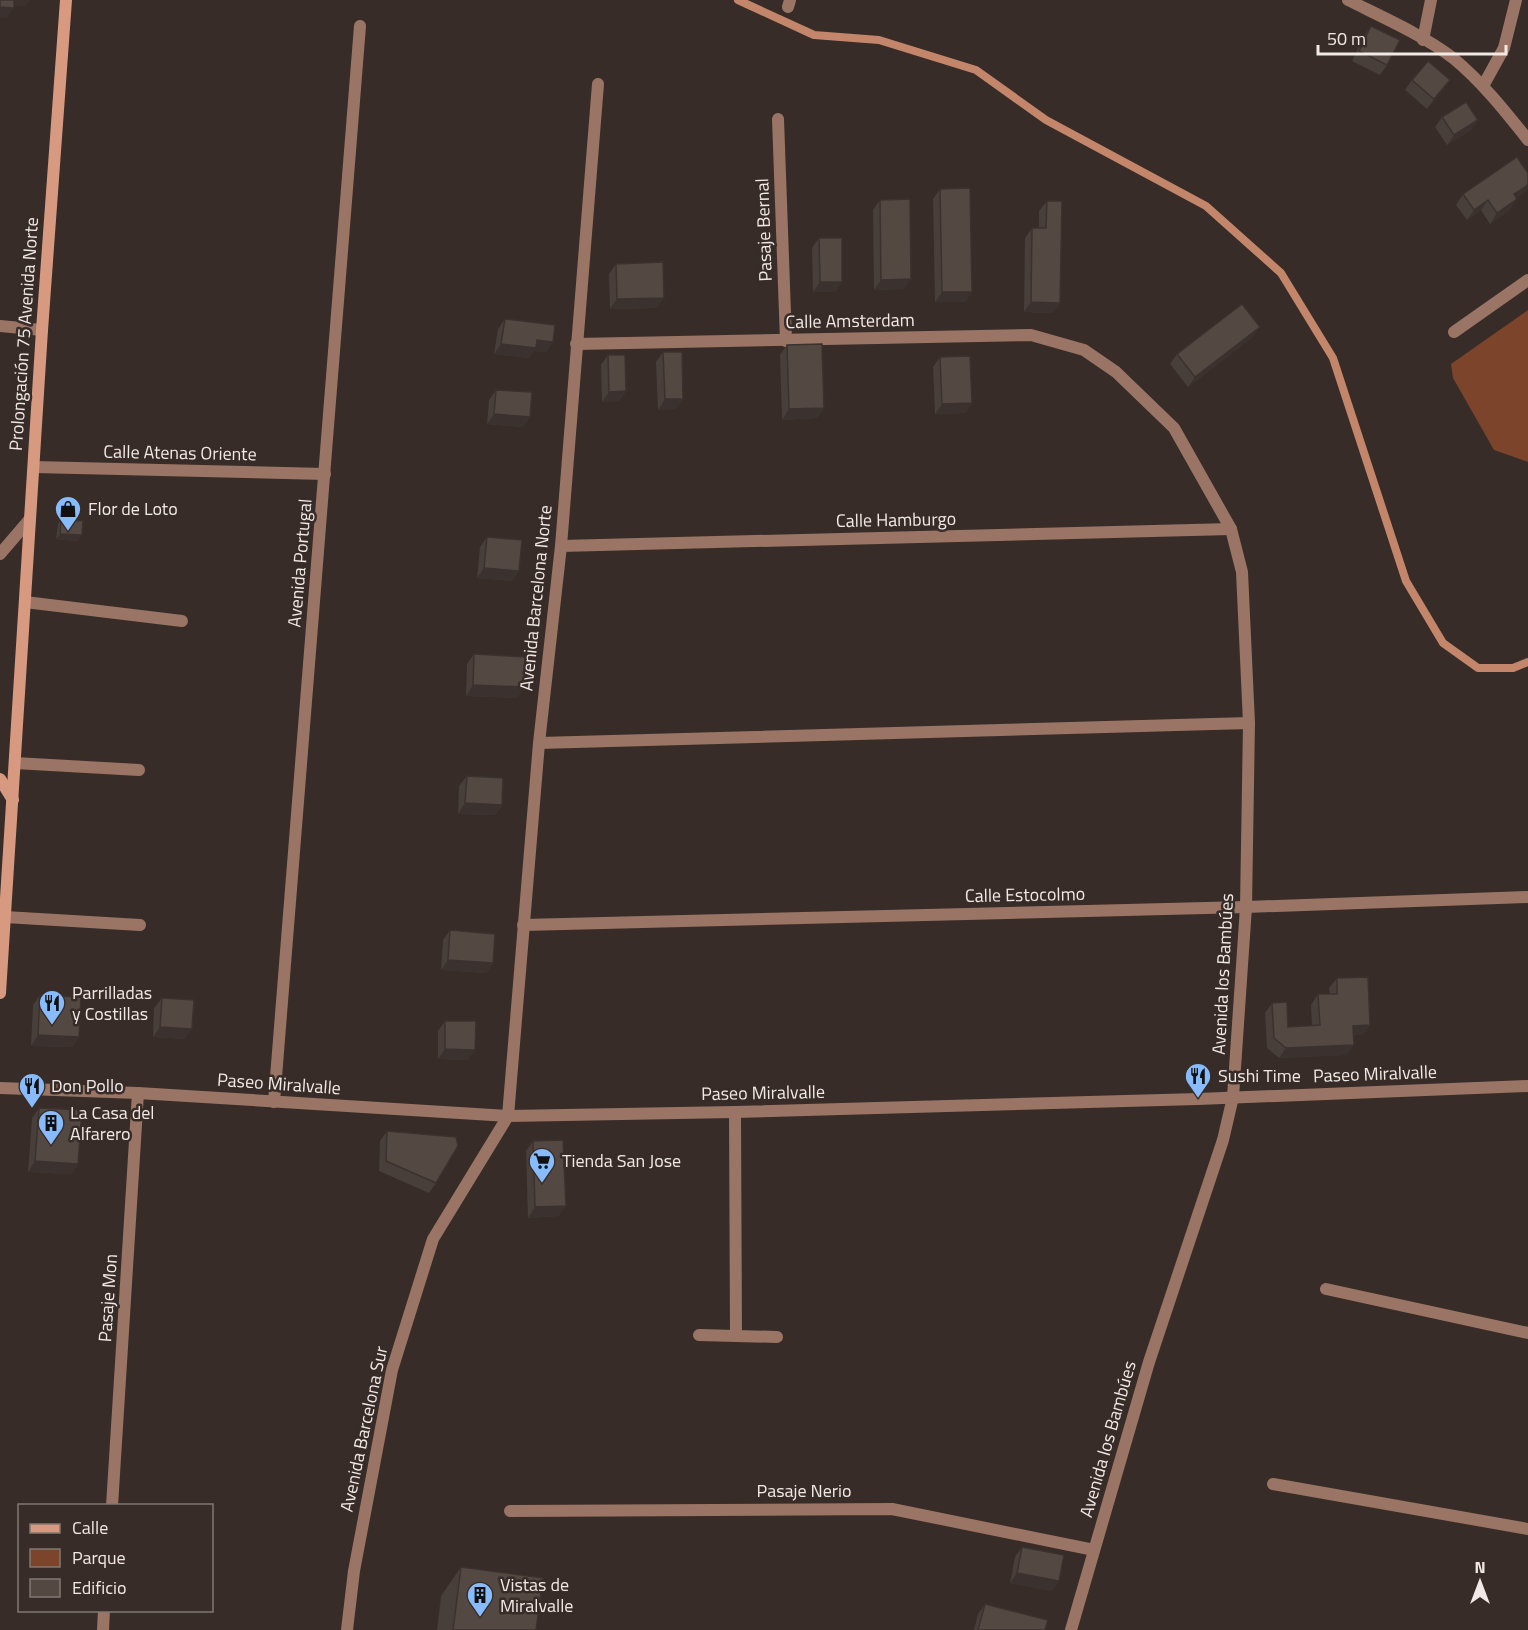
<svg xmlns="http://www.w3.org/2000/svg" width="1528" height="1630" viewBox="0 0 1528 1630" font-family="'Titillium Web',sans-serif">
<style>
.green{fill:#7c442a}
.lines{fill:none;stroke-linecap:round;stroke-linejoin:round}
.stream{stroke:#c4866b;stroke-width:8}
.street{stroke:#9a7464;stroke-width:12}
.secondary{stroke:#d79a80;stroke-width:12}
.wall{fill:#483e3a}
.shaded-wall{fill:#3b322f}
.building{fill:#544843;stroke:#3b322f;stroke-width:1.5}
.labels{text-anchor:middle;stroke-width:5;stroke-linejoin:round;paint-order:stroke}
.street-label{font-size:18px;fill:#f1e9e6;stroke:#372c27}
.poi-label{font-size:18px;fill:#f1e9e6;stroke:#372c27;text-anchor:start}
</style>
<rect width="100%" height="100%" fill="#372c27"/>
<polygon class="green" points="1528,310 1528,462 1494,450 1453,378 1451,364"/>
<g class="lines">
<polyline class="stream" points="738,0 814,35 879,40 976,70 1046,120 1206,206 1281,273 1333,358 1406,581 1443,643 1478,668 1513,668 1528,662"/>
<g class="street">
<path d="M1348,0C1382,17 1423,35 1453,58C1482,82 1505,111 1528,140"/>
<polyline points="788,7 790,0"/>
<polyline points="1423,40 1431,0"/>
<polyline points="1483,86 1504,48 1516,0"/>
<polyline points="778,119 786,341"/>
<polyline points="0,326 42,330"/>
<polyline points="1454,332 1528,280"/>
<polyline points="576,344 1031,335 1084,350 1116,372 1174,428 1231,529 1242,572 1249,723 1246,907 1233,1097 1223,1140 1149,1362 1071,1630"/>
<polyline points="34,467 325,474"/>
<polyline points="561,546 1231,529"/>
<polyline points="0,554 30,519"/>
<polyline points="25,602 182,621"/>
<polyline points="539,743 1249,723"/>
<polyline points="15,763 139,770"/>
<polyline points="5,917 140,925"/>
<polyline points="523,925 1246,907 1528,897"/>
<polyline points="0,1088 138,1093 508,1116 735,1112 1198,1099 1528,1086"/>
<polyline points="274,1102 360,26"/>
<polyline points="735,1112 736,1336"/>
<polyline points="1326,1289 1528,1333"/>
<polyline points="699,1335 777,1337"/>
<polyline points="1273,1484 1528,1529"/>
<polyline points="112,1506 138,1093"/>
<polyline points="510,1511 892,1509 1094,1550"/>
<polyline points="103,1630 104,1610"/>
<polyline points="347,1630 354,1571 392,1370 433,1239 508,1116 539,743 561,546 598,84"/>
</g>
<g class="secondary">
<polyline points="0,779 13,800"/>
<polyline points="0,993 42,330 66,0"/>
</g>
</g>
<g class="wall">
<polygon points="1371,26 1387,65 1380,75 1352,61 1364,36"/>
<polygon points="1412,80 1450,80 1443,90 1427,109 1405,90"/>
<polygon points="1442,117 1478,120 1471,130 1447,145 1435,127"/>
<polygon points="1528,173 1528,189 1526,191 1516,198 1510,210 1490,224 1481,210 1467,220 1456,205 1463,194"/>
<polygon points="940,189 972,292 965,302 935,302 933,199"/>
<polygon points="880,200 904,289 874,290 873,210"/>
<polygon points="1047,201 1060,303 1053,313 1024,312 1025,238 1032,228 1039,228 1039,211"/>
<polygon points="819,238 842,282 835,292 813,292 812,248"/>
<polygon points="616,264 657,308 610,309 609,274"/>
<polygon points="505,319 553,342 546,352 534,351 529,358 494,354 498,329"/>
<polygon points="1253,337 1188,387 1170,364 1177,354"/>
<polygon points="787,345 824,408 817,418 782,420 780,355"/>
<polygon points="663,352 676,409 658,410 656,362"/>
<polygon points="608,355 626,391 619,401 602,402 601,365"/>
<polygon points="940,357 972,403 965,413 935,414 933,367"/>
<polygon points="496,390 530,417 523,427 487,424 489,400"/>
<polygon points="61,519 78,541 56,539 58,524"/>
<polygon points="487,537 519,571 512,581 477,578 480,547"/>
<polygon points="474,654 524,687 517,698 466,696 467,664"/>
<polygon points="467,776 502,805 495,815 458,814 459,786"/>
<polygon points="450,930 493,963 486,973 441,970 443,940"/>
<polygon points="1337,978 1370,1025 1363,1035 1353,1035 1346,1055 1279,1058 1267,1048 1265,1013 1272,1003 1288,1027 1312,1026 1311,1005 1318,994 1330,994 1329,988"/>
<polygon points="40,995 79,1037 72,1047 31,1046 33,1005"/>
<polygon points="162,998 185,1039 153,1037 154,1008"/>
<polygon points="445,1021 468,1060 438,1059 438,1031"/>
<polygon points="39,1108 78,1164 71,1174 28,1172 32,1118"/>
<polygon points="387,1131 436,1183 429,1193 379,1171 380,1141"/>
<polygon points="533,1141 559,1216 528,1218 526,1151"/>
<polygon points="1022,1547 1052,1591 1010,1583 1015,1557"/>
<polygon points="461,1567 536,1630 437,1630 441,1596"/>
<polygon points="985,1604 1045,1630 974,1630 978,1614"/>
</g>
<g class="shaded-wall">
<polygon points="11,0 30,0 26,6 7,6"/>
<polygon points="0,7 14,8 7,18 0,18"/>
<polygon points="1450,80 1443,90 1427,109 1434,99"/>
<polygon points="1478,120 1471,130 1447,145 1454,135"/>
<polygon points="1528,185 1528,189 1526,191 1507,205 1514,194"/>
<polygon points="1517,199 1510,210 1490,224 1497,213"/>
<polygon points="1488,200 1481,210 1467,220 1474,210"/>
<polygon points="911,279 904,289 874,290 881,280"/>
<polygon points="820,282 842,282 835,292 813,292"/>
<polygon points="942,292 972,292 965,302 935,302"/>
<polygon points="664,298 657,308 610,309 617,299"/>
<polygon points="1031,302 1060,303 1053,313 1024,312"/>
<polygon points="1260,327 1253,337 1188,387 1195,377"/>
<polygon points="537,340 553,342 546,352 534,351 529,358 494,354 501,344"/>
<polygon points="626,391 619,401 602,402 609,392"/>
<polygon points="665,399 683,399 676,409 658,410"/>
<polygon points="972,403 965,413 935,414 942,404"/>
<polygon points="824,408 817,418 782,420 789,409"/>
<polygon points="494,414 530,417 523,427 487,424"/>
<polygon points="60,534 82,535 78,541 56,539"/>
<polygon points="484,568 519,571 512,581 477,578"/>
<polygon points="473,685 524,687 517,698 466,696"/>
<polygon points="465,803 502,805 495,815 458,814"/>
<polygon points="448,960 493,963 486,973 441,970"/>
<polygon points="1370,1025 1363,1035 1346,1036 1353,1026"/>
<polygon points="160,1027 192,1029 185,1039 153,1037"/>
<polygon points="38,1035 79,1037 72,1047 31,1046"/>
<polygon points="1354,1045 1346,1055 1279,1058 1286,1048"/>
<polygon points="445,1049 475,1050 468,1060 438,1059"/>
<polygon points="35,1161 78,1164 71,1174 28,1172"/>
<polygon points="566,1206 559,1216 528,1218 535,1207"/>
<polygon points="1017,1573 1059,1581 1052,1591 1010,1583"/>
</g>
<g class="building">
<polygon points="0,0 14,0 14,8 0,7"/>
<polygon points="1371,26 1400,40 1387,65 1359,51"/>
<polygon points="1428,61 1450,80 1434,99 1412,80"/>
<polygon points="1466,102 1478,120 1454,135 1442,117"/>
<polygon points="1517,157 1528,173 1528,185 1514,194 1517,199 1497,213 1488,200 1474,210 1463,194"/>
<polygon points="970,188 972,292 942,292 940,189"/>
<polygon points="910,199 911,279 881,280 880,200"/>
<polygon points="1047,201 1062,201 1060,303 1031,302 1032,228 1046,228"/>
<polygon points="819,238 842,238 842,282 820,282"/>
<polygon points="663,262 664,298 617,299 616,264"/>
<polygon points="1242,304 1260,327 1195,377 1177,354"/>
<polygon points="505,319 555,325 553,342 537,340 536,348 501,344"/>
<polygon points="822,344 824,408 789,409 787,345"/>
<polygon points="663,352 682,352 683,399 665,399"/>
<polygon points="608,355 625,355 626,391 609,392"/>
<polygon points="970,356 972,403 942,404 940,357"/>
<polygon points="496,390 532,392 530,417 494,414"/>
<polygon points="61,519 83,521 82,535 60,534"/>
<polygon points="487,537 522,540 519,571 484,568"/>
<polygon points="474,654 525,657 524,687 473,685"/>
<polygon points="467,776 503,778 502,805 465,803"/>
<polygon points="450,930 495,934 493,963 448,960"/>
<polygon points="1368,977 1370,1025 1353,1026 1354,1045 1286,1048 1274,1038 1272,1003 1287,1002 1288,1027 1320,1025 1318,994 1337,994 1337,978"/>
<polygon points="40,995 81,997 79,1037 38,1035"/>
<polygon points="162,998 194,1000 192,1029 160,1027"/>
<polygon points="445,1021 476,1021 475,1050 445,1049"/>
<polygon points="39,1108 82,1110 78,1164 35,1161"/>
<polygon points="387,1131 456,1137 458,1146 436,1183 386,1161"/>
<polygon points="563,1140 566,1206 535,1207 533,1141"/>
<polygon points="1022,1547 1064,1555 1059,1581 1017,1573"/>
<polygon points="461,1567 543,1578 536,1630 453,1630"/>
<polygon points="985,1604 1048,1620 1045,1630 978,1630"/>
</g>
<defs>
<g id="shop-pin" transform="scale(1.35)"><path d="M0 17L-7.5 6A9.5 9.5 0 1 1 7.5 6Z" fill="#87bbfb" stroke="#372c27"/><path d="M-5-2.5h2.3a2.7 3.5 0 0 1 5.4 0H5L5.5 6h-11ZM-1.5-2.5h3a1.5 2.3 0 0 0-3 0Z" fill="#111"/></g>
<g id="restaurant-pin" transform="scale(1.35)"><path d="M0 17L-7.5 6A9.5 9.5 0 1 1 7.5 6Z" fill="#87bbfb" stroke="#372c27"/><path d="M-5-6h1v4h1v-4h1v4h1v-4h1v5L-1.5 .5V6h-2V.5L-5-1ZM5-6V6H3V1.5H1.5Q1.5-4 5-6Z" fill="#111"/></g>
<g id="building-pin" transform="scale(1.35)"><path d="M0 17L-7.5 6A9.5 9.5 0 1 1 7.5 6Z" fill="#87bbfb" stroke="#372c27"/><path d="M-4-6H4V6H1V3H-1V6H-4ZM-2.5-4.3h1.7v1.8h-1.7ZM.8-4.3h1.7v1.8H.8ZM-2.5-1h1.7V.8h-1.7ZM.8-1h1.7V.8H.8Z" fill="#111"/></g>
<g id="supermarket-pin" transform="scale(1.35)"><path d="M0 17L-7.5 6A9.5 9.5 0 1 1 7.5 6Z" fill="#87bbfb" stroke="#372c27"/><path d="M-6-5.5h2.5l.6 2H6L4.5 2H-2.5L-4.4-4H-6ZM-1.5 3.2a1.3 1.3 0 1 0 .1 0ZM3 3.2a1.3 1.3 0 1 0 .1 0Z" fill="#111"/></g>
</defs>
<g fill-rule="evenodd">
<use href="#shop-pin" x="68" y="509"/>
<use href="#restaurant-pin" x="52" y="1003"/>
<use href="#restaurant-pin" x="1198" y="1076"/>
<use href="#restaurant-pin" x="32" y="1086"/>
<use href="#building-pin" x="51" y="1123"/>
<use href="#supermarket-pin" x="542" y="1161"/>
<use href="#building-pin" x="480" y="1595"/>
</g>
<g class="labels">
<g class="street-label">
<text transform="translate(764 230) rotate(-92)" y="6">Pasaje Bernal</text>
<text transform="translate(850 321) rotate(-1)" y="6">Calle Amsterdam</text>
<text transform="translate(24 334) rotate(-86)" y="6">Prolongación 75 Avenida Norte</text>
<text transform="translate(180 453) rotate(1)" y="6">Calle Atenas Oriente</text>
<text transform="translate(896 520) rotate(-1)" y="6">Calle Hamburgo</text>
<text transform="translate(300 563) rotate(-85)" y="6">Avenida Portugal</text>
<text transform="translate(536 598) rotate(-84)" y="6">Avenida Barcelona Norte</text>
<text transform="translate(1025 895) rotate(-1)" y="6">Calle Estocolmo</text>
<text transform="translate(1223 974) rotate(-87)" y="6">Avenida los Bambúes</text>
<text transform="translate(1375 1074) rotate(-2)" y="6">Paseo Miralvalle</text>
<text transform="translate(279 1084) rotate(4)" y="6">Paseo Miralvalle</text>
<text transform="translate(763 1093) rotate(-1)" y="6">Paseo Miralvalle</text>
<text transform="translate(108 1298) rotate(-86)" y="6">Pasaje Mon</text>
<text transform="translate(364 1429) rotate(-78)" y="6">Avenida Barcelona Sur</text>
<text transform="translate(1108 1439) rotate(-74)" y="6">Avenida los Bambúes</text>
<text x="804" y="1497">Pasaje Nerio</text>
</g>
<g class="poi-label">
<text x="88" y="515">Flor de Loto</text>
<text x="72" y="999">Parrilladas<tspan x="72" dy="21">y Costillas</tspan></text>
<text x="1218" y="1082">Sushi Time</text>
<text x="51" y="1092">Don Pollo</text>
<text x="70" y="1119">La Casa del<tspan x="70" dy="21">Alfarero</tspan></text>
<text x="562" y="1167">Tienda San Jose</text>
<text x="500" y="1591">Vistas de<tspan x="500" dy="21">Miralvalle</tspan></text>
</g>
</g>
<rect x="18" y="1504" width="195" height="108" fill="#372c27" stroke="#817873" stroke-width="1.5"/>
<rect x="30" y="1524" width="30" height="9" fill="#d79a80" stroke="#817873" stroke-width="1.5"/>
<text x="72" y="1534" font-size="18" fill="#f1e9e6">Calle</text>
<rect x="30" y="1549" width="30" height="18" fill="#7c442a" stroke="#817873" stroke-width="1.5"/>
<text x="72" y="1564" font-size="18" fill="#f1e9e6">Parque</text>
<rect x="30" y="1579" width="30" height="18" fill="#544843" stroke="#817873" stroke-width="1.5"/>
<text x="72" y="1594" font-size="18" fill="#f1e9e6">Edificio</text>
<g transform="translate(1480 1582)" stroke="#372c27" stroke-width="4.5" paint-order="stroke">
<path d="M0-4.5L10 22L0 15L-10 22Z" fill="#f1e9e6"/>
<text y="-9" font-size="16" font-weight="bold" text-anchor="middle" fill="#f1e9e6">N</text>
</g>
<path d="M1318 45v9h188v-9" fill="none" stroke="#f1e9e6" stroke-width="3"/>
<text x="1327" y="45" font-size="18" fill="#f1e9e6" stroke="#372c27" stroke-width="4.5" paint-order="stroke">50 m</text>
</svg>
